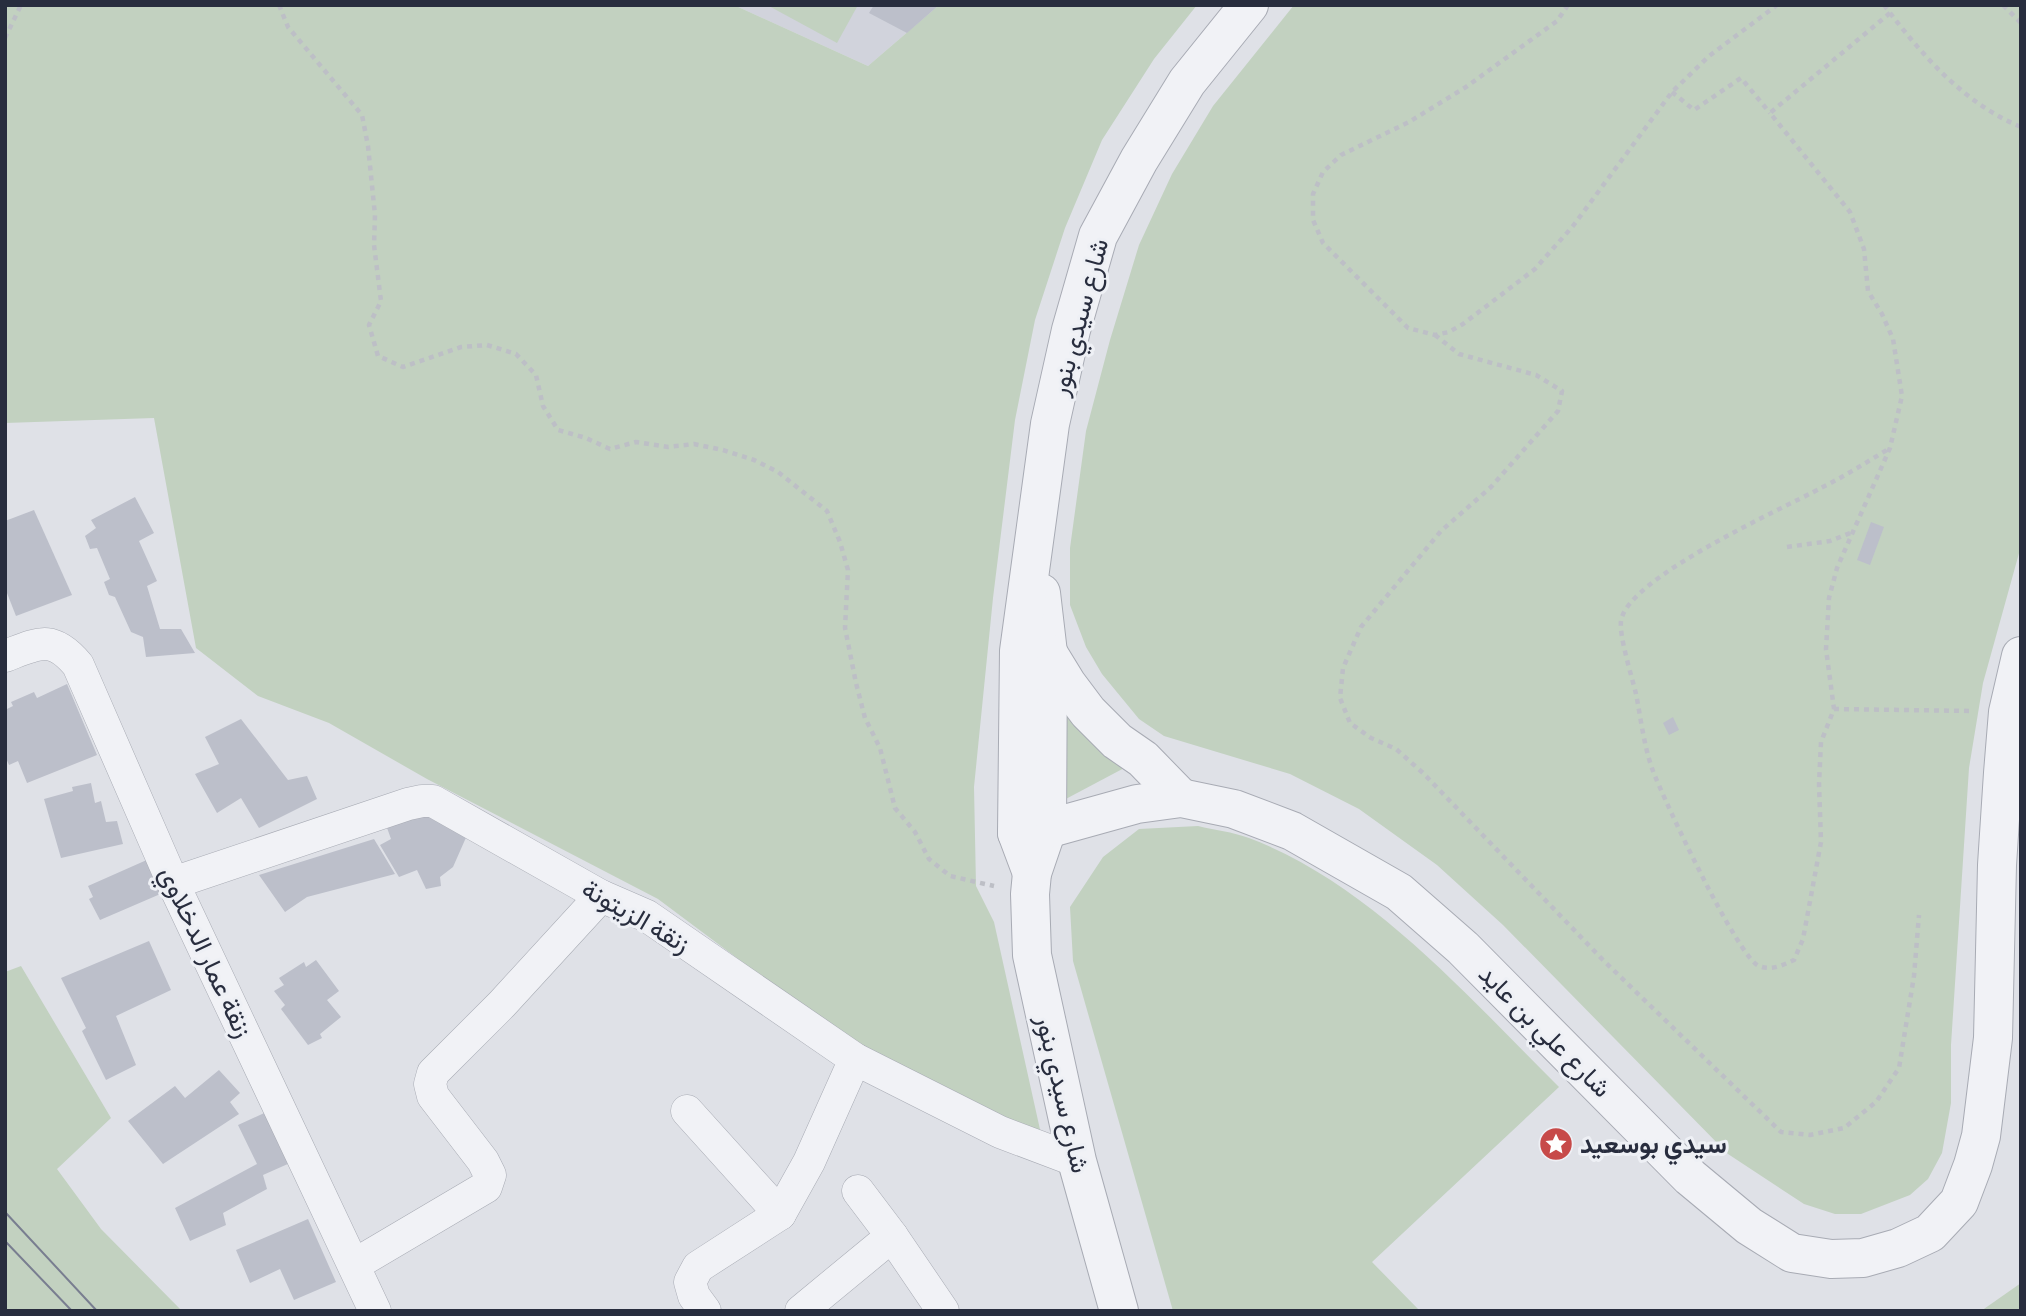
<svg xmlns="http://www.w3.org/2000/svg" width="2026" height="1316" viewBox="0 0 2026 1316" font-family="Commissioner,Vazirmatn,sans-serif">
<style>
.built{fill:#d1d3dc}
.green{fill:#c2d1c0}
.building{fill:#bcbfca}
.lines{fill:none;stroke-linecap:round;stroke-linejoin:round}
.minor-casing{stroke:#a8abb4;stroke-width:33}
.tertiary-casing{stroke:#a8abb4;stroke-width:40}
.path{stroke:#bdbfc6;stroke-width:4.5;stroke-dasharray:5 5;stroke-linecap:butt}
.minor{stroke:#f1f2f6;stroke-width:32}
.tertiary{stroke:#f1f2f6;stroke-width:38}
.tram{stroke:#797e90;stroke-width:2}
.labels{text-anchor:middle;stroke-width:6;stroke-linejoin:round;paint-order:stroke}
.street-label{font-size:26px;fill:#282d3e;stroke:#eef0f5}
.poi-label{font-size:26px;font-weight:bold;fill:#282d3e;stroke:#eef0f5;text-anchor:start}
</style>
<rect width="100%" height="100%" fill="#dfe1e7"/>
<polygon class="built" points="734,5 939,5 868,66"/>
<g class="green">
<polygon points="5,5 734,5 868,66 939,5 1197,5 1154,59 1102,140 1065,228 1035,320 1015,420 993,598 974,787 976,886 994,922 1041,1134 860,1050 658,899 427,779 329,723 258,696 196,648 154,418 5,423"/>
<polygon points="767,5 858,5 837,43"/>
<polygon points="1294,5 2021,5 2021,546 1983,683 1969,768 1951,1045 1951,1103 1942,1153 1928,1179 1910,1195 1861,1214 1835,1214 1804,1204 1728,1154 1503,925 1437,865 1359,809 1290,774 1164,736 1139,719 1102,674 1086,647 1070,605 1070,548 1086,431 1110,340 1139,245 1172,174 1213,106"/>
<polygon points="1061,689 1128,766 1062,801"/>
<path d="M1198,826C1214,830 1233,832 1249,838C1371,884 1468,997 1559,1087L1372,1262L1420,1311H1173L1073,961L1070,907L1103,857L1139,829Z"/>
<polygon points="21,966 111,1118 57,1169 101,1229 182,1311 5,1311 5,972"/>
<polygon points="2021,1283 2021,1311 1981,1311"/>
</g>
<g class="building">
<polygon points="874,5 939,5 907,33 869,13"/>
<polygon points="135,497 154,533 139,541 157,581 147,586 160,629 181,629 195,653 146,657 143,637 131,632 115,597 109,595 104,582 110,579 97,548 90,549 85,536 96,528 91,520"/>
<polygon points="34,510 72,595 16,616 5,588 5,521"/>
<polygon points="1871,522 1884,527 1870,565 1857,560"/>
<polygon points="67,684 97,755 27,783 18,761 9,765 5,756 5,710 13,706 11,702 34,692 37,698"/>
<polygon points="1673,717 1679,730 1669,735 1663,723"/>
<polygon points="241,719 288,780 307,776 317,799 259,828 241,798 217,813 195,774 219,764 205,737"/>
<polygon points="91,783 95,803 101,801 106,822 117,821 123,844 61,858 44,799 73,791 72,787"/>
<polygon points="430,815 468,833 453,867 440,877 441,886 426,889 417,870 399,877 380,845 391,839 385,822"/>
<polygon points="374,839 395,874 307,897 285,912 259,875"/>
<polygon points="158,855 172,889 100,920 89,899 93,897 88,886"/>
<polygon points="149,941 171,990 116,1016 136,1065 106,1080 82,1031 86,1028 61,978"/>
<polygon points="316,960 339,991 327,1000 341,1017 320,1034 322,1038 308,1045 281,1009 285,1005 274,991 284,985 279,978 304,962 306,967"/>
<polygon points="219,1070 240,1093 230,1102 239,1114 163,1164 128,1121 175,1086 185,1098"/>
<polygon points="273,1109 299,1159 263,1175 267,1189 223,1213 226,1225 190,1241 175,1208 257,1164 238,1125"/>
<polygon points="308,1219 336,1282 294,1300 280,1269 250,1283 236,1250"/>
</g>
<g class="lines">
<g class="minor-casing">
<g id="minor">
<path d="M5,656C39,643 52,634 78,665L173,883L375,1311"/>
<polyline points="173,883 408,804 422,801 433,801 601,896 647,916 855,1059 1000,1132 1077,1161"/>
<polyline points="687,1111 780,1214"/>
<polyline points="858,1191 892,1236 943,1311"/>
<polyline points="354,1265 486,1187 490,1175 483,1161 433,1096 430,1084 433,1073 502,1004 601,896"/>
<polyline points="705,1311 694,1296 690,1282 698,1267 780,1214 809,1162 855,1059"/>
<polyline points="801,1311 892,1236"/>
</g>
</g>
<g class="tertiary-casing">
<g id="tertiary">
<polyline points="1041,593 1048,653 1047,829 1032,873 1030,894 1032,955 1077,1161 1119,1311"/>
<polyline points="1048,653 1067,684 1088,712 1117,741 1143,759 1181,798"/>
<polyline points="1017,833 1047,829 1137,804 1181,798 1234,809 1292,831 1399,892 1463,948 1690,1177 1749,1226 1792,1253 1831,1259 1863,1258 1898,1248 1930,1233 1959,1202 1973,1165 1981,1136 1993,1038 1997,865 2003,773 2008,712 2021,656"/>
<polyline points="1032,873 1017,833 1019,651 1050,424 1071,330 1098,236 1139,160 1187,82 1249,5"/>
</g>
</g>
<g class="path">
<polyline points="279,5 288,27 362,115 368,146 375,215 374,245 381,301 369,325 378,356 403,367 461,347 487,345 516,354 536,375 543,406 558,430 586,438 610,449 636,442 668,447 694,444 723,450 754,460 778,472 827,511 840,542 848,570 845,628 856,683 865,718 880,748 895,808 915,832 929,859 950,876 994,886"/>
<polyline points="1568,5 1557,21 1466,87 1409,122 1341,155 1323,172 1313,194 1313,220 1323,243 1408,328 1435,335 1449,332 1463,324 1535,269 1573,226 1672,92 1709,56 1777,5"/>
<path d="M1884,5C1921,54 1963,103 2021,127"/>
<polyline points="2003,5 2021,23"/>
<path d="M1890,13L1770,113L1850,212L1864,249L1868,291L1882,314L1893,339L1902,396L1890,448L1837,568L1829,598L1826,649L1834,709L1821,742L1819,784L1821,842L1803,939L1794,960C1783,965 1772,971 1759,966C1738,958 1664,800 1653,771C1644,747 1641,719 1636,694C1632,677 1619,636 1621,621C1627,578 1782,509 1821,488C1845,476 1867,462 1890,448"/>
<polyline points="5,38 21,5"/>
<polyline points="1672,92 1694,110 1741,78 1770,113"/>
<polyline points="1435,335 1459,354 1536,375 1562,391 1558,411 1491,487 1441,531 1361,627 1343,668 1340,698 1350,723 1371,738 1396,749 1423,773 1603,960 1781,1132 1810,1135 1844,1128 1876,1102 1899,1068 1914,976 1919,915"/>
<polyline points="1787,547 1830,541 1853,532"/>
<polyline points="1834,709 1973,711"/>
</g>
<use href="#minor" class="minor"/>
<use href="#tertiary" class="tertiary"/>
<g class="tram">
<polyline points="5,1212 97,1311"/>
<polyline points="5,1241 72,1311"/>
</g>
</g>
<defs>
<g id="sight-disc" transform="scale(1.75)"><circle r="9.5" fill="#c74a49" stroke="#eef0f5"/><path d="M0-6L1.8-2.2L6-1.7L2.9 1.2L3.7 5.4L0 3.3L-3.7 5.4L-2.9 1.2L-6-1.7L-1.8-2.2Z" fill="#fff"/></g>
</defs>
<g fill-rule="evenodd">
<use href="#sight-disc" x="1556" y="1144"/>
</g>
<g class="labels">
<g class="street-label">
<text transform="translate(1079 317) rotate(-75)" y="9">شارع سيدي بنور</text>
<text transform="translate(636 916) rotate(30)" y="9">زنقة الزيتونة</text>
<text transform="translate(206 952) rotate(65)" y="9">زنقة عمار الدخلاوي</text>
<text transform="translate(1545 1031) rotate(45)" y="9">شارع علي بن عايد</text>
<text transform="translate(1063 1094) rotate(77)" y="9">شارع سيدي بنور</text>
</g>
<g class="poi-label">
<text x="1580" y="1153">سيدي بوسعيد</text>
</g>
</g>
<rect width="2026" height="1316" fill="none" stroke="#282d3e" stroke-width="14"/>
</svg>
